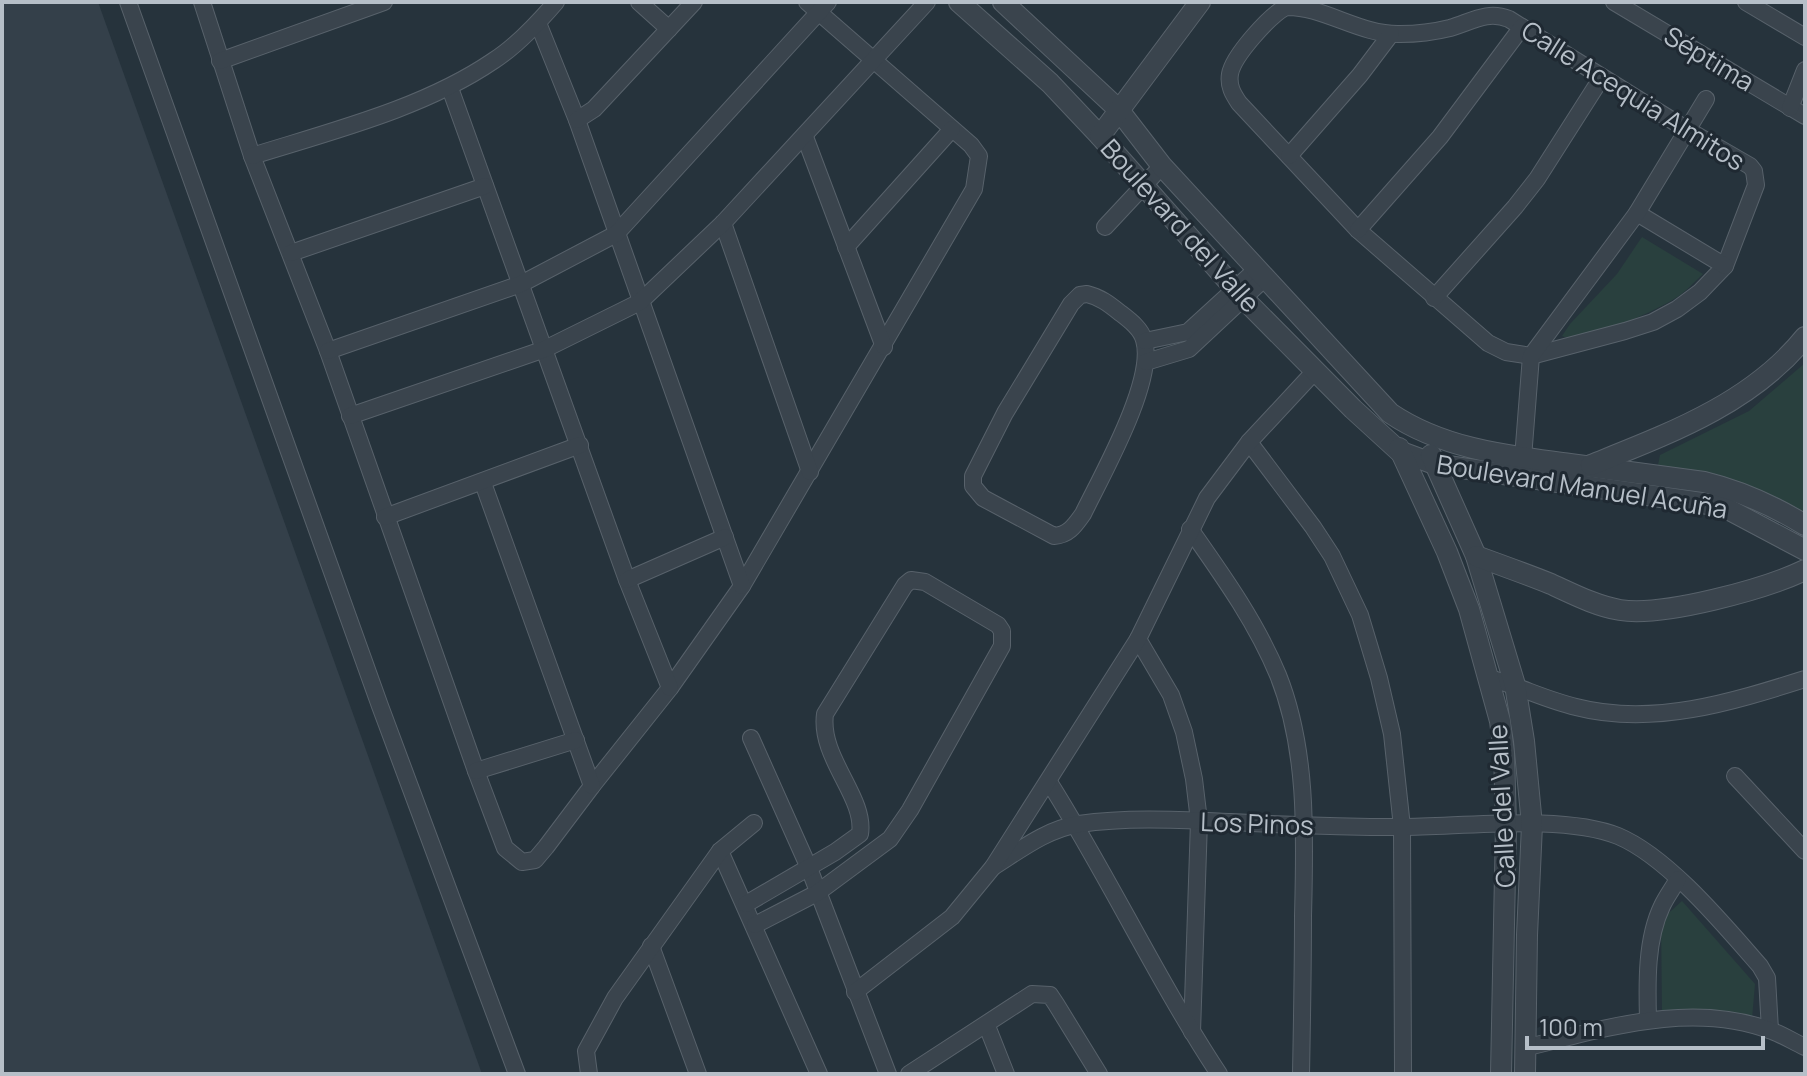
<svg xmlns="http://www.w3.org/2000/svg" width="1807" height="1076" viewBox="0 0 1807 1076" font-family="Manrope,sans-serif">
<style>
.airport{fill:#34404a}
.green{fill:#29403e}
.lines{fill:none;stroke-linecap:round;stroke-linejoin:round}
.minor-casing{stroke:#58626b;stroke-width:18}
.tertiary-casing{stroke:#58626b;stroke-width:22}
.minor{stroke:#3a444d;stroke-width:16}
.tertiary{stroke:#3a444d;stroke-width:20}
.labels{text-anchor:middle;stroke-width:6;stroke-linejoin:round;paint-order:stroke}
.street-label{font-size:26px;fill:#b6bfc8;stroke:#1f2932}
</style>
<rect width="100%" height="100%" fill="#26333c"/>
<polygon class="airport" points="2,2 98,2 482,1074 2,1074"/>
<g class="green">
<path d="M1642,237L1703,274C1694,282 1685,293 1674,299C1655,311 1582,345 1562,336L1570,324L1617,274Z"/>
<polygon points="1805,363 1805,519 1661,470 1658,465 1660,455 1749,411"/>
<polygon points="1682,901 1755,984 1752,1019 1707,1009 1662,1011 1661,920"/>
</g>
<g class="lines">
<g class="minor-casing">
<g id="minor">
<polyline points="128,2 380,706 517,1074"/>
<polyline points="202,2 252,156 328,351 476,771 505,848 522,862 535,860 546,847 592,786 670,688 742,586 974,189 979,156 971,145 807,2"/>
<polyline points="639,2 669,29"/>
<polyline points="1614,2 1805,116"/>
<polyline points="1746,2 1805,37"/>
<path d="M1286,7C1324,6 1359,35 1400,34C1416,34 1434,32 1450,28C1471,22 1487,10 1509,19L1686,129L1750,166L1754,171L1756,185L1725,266L1700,292L1677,309L1653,322L1625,331L1531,356L1506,352L1488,343L1358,230L1239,103C1233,94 1228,86 1230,74C1233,56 1270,15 1286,7Z"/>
<polyline points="538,23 577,120 742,586"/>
<polyline points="220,61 384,2"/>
<polyline points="450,88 627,580 670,688"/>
<polyline points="1790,108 1805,70"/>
<polyline points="577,120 594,109 694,2"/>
<polyline points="805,137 884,347"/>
<path d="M252,156C332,131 424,108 493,61C517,46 538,23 556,2"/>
<polyline points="1289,156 1360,75 1391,34"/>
<polyline points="1637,213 1725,266"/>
<polyline points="723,223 810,472"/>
<polyline points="1105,227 1162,166"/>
<polyline points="1358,230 1440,137 1522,27"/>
<polyline points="846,247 952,129"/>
<polyline points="291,253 485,186"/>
<path d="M1087,294C1100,297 1109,304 1119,312C1128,319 1141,328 1144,340C1156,380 1102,475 1083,514C1075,525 1069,535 1054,536L983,498L973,486V476L1005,413L1071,304L1080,295Z"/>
<polyline points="1434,298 1515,207 1537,179 1602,77"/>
<polyline points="1145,341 1188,332 1257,269"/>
<polyline points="328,351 521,284 616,234 828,2"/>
<polyline points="1146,362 1189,349 1265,278"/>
<polyline points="350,416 545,349 640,302 723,223 927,2"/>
<polyline points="1249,442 1313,527 1332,556 1360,615 1379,678 1392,734 1402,827 1403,1074"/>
<polyline points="1523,458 1531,356 1637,213 1706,99"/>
<polyline points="483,483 592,786"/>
<polyline points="385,517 580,445"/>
<path d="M1190,529C1223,576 1256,622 1278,675C1308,750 1305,836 1303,916C1303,968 1302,1021 1301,1074"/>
<polyline points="627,580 725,537"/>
<polyline points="1138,639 1171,695 1184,732 1194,779 1199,821 1192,1032"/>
<path d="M1489,678C1519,686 1546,700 1576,707C1653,727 1732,702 1805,679"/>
<polyline points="751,738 809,868 888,1074"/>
<polyline points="476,771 576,740"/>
<polyline points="1735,776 1805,851"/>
<path d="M1049,782C1109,877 1157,980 1219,1074"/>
<polyline points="720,851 819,1074"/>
<path d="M993,867C1020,850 1047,829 1079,824C1129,817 1181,820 1231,822C1287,825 1344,827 1401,827C1461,827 1563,814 1618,836C1668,857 1724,925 1760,966L1767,978L1770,1030"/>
<path d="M746,904L835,852L860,834C866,797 819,758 825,714L905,585L911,580L925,582L998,625L1002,631V646L910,810L890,839L817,893L755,925"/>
<polyline points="651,946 698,1074"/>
<polyline points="855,992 952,917 993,867 1138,639 1207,498 1249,442 1315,371"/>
<path d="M1648,1019C1647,983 1646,939 1662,906C1666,897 1673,888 1678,879"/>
<polyline points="987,1026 1006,1074"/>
<path d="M1524,1048C1604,1029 1691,1000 1772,1031C1783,1035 1794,1042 1805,1047"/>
<polyline points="589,1074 586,1051 615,998 720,851 754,823"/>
<polyline points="909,1074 1032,994 1050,995 1056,1004 1099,1074"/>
</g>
</g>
<g class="tertiary-casing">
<g id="tertiary">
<polyline points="959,2 1050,83 1100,136 1243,298 1353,409 1399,451 1434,464 1722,506 1805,550"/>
<path d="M1003,2L1118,109L1162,166L1390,413C1443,449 1508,456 1570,464C1615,470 1659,476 1704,482C1741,491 1772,505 1805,525"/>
<polyline points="1100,136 1200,2"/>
<polyline points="1399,448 1447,552 1469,609 1500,721 1504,753 1506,825 1501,1074"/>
<polyline points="1431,455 1476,556 1515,685 1524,741 1532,825 1527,935 1525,1074"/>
<path d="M1591,465C1668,434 1751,404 1805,337"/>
<path d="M1476,556C1501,565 1526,574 1551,584C1573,594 1596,606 1620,610C1663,617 1765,589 1805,570"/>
</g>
</g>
<use href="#minor" class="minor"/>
<use href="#tertiary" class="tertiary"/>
</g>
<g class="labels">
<g class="street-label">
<text transform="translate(1709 59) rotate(31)" y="9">Séptima</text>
<text transform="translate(1633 96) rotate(32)" y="9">Calle Acequia Almitos</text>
<text transform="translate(1180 226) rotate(48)" y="9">Boulevard del Valle</text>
<text transform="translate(1582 487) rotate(9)" y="9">Boulevard Manuel Acuña</text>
<text transform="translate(1502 806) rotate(-93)" y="9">Calle del Valle</text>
<text transform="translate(1257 824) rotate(2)" y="9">Los Pinos</text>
</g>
</g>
<rect width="1807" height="1076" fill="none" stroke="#b6bfc8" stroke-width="8"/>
<path d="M1527 1036v12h236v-12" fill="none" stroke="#b6bfc8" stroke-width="4"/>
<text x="1539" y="1036" font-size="24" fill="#b6bfc8" stroke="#1f2932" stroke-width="6" paint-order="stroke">100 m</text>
</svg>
